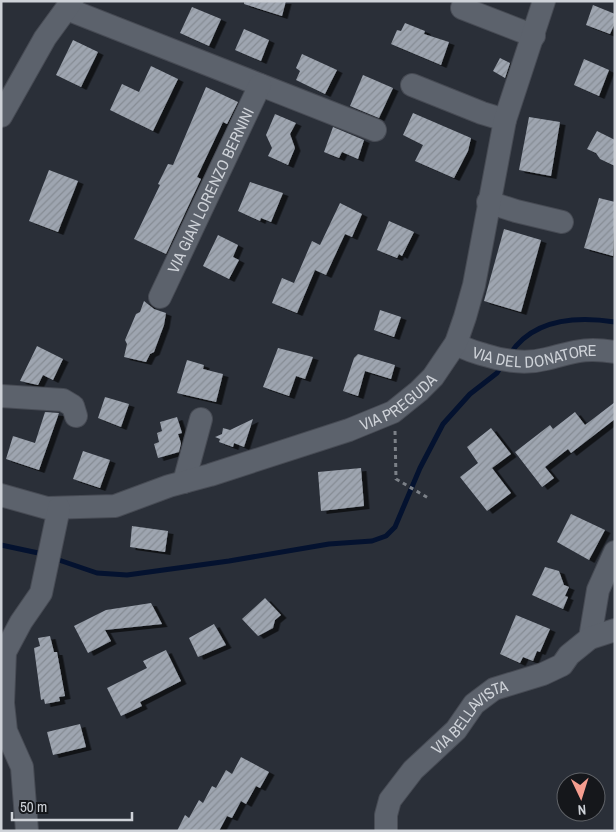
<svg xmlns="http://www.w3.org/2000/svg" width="616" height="832" viewBox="0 0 616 832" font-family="'Archivo Narrow',sans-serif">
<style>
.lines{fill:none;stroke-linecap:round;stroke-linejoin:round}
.stream{stroke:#04122f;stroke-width:5}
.building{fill:url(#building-hatch);filter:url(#shadow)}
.minor-casing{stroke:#474b54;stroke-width:24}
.path{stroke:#7c8188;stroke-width:3;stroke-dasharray:4 4;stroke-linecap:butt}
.minor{stroke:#5c626c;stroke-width:22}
.labels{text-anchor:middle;stroke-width:5;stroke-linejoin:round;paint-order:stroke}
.street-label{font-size:16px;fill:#ced2d8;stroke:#15171b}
</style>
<defs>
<pattern id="building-hatch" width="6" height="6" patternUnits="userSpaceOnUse" patternTransform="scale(1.25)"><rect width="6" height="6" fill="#9ea5b0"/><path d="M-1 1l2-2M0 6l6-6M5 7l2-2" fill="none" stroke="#868c94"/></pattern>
<filter id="shadow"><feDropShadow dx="5.5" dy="3" stdDeviation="0" flood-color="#0009"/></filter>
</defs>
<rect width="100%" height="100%" fill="#2a2f38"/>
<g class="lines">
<g class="stream">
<path d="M510,354C533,319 576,316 615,322"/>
<polyline points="1,545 43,554"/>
<polyline points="53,558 97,573 127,575 229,561 329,544 372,541 386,536 395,527 420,468 443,424 470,394 497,373 502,365"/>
</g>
</g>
<g class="building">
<polygon points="244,1 286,1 282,16 244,4"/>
<polygon points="593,5 615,14 615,23 610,34 586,25"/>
<polygon points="192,7 221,19 209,46 180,33"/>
<polygon points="405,23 425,31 424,34 449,42 441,65 391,44 397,30 401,31"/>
<polygon points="244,29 269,40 261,61 235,50"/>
<polygon points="73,40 98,52 81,87 56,75"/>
<polygon points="302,54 337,70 325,94 296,80 300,71 296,68"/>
<polygon points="500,58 510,63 505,78 493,71"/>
<polygon points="584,59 609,70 599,96 574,85"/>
<polygon points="151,66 178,79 153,131 110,110 122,84 139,92"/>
<polygon points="363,75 393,88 379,118 350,106"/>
<polygon points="206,87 238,102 227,124 223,122 197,177 201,179 166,254 134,239 160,185 158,184 168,164 173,165"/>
<polygon points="413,113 471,138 468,151 454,178 415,161 423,145 403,135"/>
<polygon points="275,114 296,123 290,134 295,148 288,165 268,156 272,148 266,135"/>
<polygon points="529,117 560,122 551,176 519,170"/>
<polygon points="333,127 364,140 358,159 342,152 339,158 324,152"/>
<polygon points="597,131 615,140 615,166 600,159 596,153 587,149"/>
<polygon points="49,170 78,181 58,232 29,221"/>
<polygon points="250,182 283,193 271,222 261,218 260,221 238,211"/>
<polygon points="599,198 615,202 613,256 584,248"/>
<polygon points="340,203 362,214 352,237 345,234 326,275 315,270 297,313 272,303 282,278 294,283 312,241 320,245"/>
<polygon points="389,221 414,232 402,256 399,254 397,258 377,250"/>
<polygon points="504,229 541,240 521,312 484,301"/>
<polygon points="218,235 238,245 233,257 239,260 229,279 203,266"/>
<polygon points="144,301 154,309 166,313 164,325 154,352 150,354 146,362 124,357 127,344 125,340 136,314 140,312"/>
<polygon points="380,310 401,317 394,337 374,330"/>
<polygon points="37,346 63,359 53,380 43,375 38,385 20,381"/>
<polygon points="278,348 313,357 305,379 296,376 289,396 263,387"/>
<polygon points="358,354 395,365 391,379 365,371 358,396 343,391 354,358"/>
<polygon points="187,360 204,365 203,369 223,374 216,402 177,393"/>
<polygon points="105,397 129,404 121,427 98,418"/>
<polygon points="615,402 615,419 571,453 568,449 545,467 554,478 542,487 515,452 550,425 553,429 575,412 585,425"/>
<polygon points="45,412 59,413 39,470 6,459 13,436 35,443"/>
<polygon points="177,417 182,433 178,434 181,443 179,452 158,458 154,444 159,442 157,433 162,431 160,422"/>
<polygon points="253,419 244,447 234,443 233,447 219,442 220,439 215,437 222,434 223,428 230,430"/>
<polygon points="491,428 511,454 492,468 511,493 487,511 460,477 478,463 467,447"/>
<polygon points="83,451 110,460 100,488 73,479"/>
<polygon points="361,468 364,506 321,511 318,472"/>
<polygon points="571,514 605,530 589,560 557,542"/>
<polygon points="132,526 168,531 165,552 130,547"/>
<polygon points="545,567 559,571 564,585 569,587 565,596 568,597 563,609 532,595"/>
<polygon points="265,598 281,615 275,620 273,628 258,636 242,619"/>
<polygon points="151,603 162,624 105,630 111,641 88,653 74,626 106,610"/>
<polygon points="516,615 550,629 540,652 537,651 533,661 523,657 520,663 500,654"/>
<polygon points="214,624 226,645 198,657 189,638"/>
<polygon points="50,636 54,652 57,652 65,696 59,697 60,701 45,704 44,699 41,700 34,648 40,646 38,638"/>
<polygon points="166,650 181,681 140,702 142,706 121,716 107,688 147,668 143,661"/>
<polygon points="80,724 86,747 53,755 47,732"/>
<polygon points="241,757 269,772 260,788 256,786 246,804 241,801 232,818 227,816 219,831 177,831 185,815 189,818 199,800 203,803 212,786 216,788 226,770 232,774"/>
</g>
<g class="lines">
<g class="minor-casing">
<g id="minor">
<polyline points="462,8 534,36"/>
<polyline points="67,9 375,130"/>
<polyline points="412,85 482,113 505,120"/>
<polyline points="1,116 45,38 72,1"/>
<polyline points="488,202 516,211 562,222"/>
<path id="s1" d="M160,297L260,85"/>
<path id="s2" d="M456,343C465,350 475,352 485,355C504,361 527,364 546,359C575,352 584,347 615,352"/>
<polyline points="1,396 63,400 73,406 76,416"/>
<polyline points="184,482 201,419"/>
<path id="s3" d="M1,495L47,508L115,506L169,486L210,475L349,430L393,412L419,391L433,377L456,343L465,317L474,285L505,120L544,1"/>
<polyline points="590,638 598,590 615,552"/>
<polyline points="27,831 22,767 6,731 3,703 5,652 21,622 41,593 59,508"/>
<path id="s4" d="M386,831V815L390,800L413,770L456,730L474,704L494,689L543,674L562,665L569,655L590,638L615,630"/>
</g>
</g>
<polyline class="path" points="395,431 396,479 430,499"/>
<use href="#minor" class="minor"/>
</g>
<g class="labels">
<g class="street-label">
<text dy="6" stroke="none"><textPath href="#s1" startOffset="118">VIA GIAN LORENZO BERNINI</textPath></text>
<text dy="6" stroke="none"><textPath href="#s2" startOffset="82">VIA DEL DONATORE</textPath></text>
<text dy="6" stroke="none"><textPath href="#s3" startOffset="419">VIA PREGUDA</textPath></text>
<text dy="6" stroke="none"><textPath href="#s4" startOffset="148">VIA BELLAVISTA</textPath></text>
</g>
</g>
<rect width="616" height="832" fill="none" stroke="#ced2d8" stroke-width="5"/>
<g transform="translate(581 797) rotate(176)"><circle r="24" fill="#15171b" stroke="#5f6267"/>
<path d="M0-4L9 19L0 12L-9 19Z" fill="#f59d8f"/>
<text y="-8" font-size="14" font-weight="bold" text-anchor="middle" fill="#ced2d8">N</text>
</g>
<path d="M12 812v8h120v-8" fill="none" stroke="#ced2d8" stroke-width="2.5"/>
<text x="20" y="812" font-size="15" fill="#ced2d8" stroke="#15171b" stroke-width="4" paint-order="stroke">50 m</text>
</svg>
